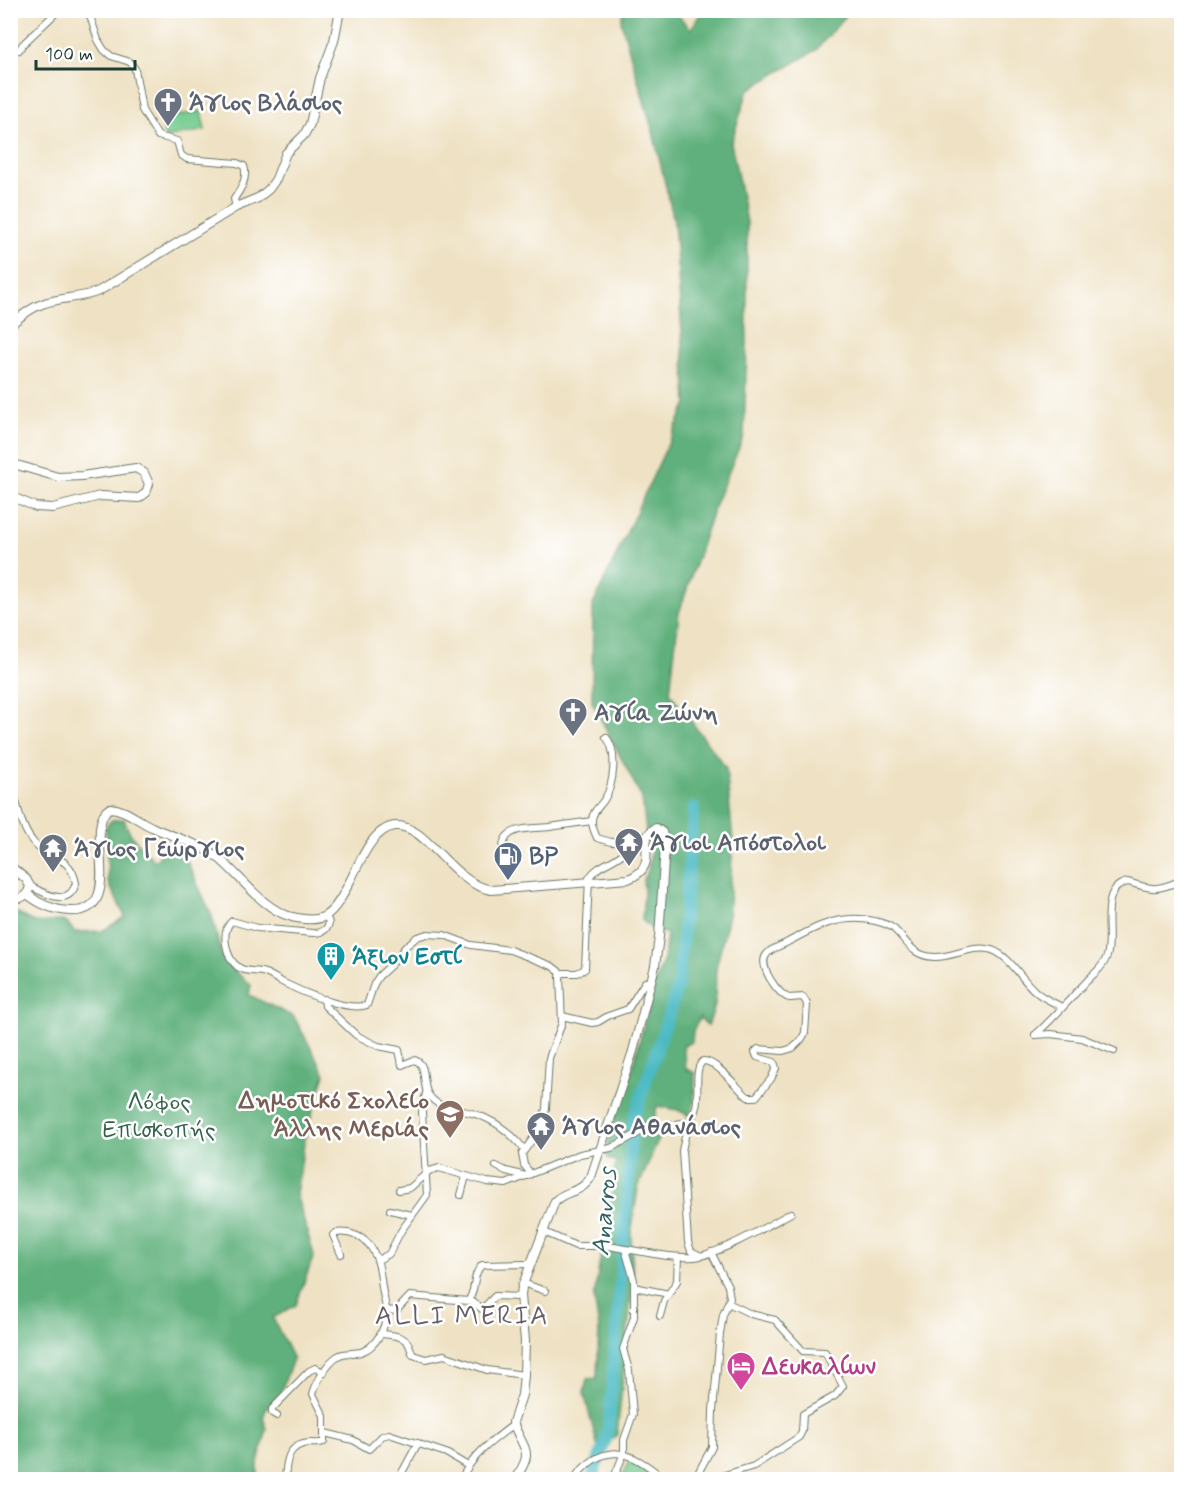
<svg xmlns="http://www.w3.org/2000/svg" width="1192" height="1490" viewBox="0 0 1192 1490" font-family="Mynerve,sans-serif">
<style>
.green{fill:#74cc91;stroke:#4a8462;stroke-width:1.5}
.forest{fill:#5fb07b;stroke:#3f7658;stroke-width:1.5}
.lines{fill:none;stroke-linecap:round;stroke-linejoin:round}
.river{stroke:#4bbac2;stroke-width:12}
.minor-casing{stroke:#687766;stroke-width:8}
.tertiary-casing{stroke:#687766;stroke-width:10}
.secondary-casing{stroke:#687766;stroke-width:10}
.minor{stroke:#fff;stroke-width:6}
.tertiary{stroke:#fff;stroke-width:8}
.secondary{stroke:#fff;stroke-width:8}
.labels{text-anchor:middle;stroke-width:5;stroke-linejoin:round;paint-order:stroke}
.worship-label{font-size:24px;font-weight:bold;fill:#5b616d;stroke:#fff;text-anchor:start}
.service-label{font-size:24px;font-weight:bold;fill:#4e5e75;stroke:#fff;text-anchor:start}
.culture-label{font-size:24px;font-weight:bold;fill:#0d838f;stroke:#fff;text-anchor:start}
.education-label{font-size:24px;font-weight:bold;fill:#785e54;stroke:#fff;text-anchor:end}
.park-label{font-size:24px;fill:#34614b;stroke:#fff}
.hotel-label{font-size:24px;font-weight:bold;fill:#b23c85;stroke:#fff;text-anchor:start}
.water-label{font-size:26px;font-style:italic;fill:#2c625f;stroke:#fff}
.quarter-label{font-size:27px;letter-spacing:1.5px;fill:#675f66;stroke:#fff}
</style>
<rect width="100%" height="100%" fill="#fff"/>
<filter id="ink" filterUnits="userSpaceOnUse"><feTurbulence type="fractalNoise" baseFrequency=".0167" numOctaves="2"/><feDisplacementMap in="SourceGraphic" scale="12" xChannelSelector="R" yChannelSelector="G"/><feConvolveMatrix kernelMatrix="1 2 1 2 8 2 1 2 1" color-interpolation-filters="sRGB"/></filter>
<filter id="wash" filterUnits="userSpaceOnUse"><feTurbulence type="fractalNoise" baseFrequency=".008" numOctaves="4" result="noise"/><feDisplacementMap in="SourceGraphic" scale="24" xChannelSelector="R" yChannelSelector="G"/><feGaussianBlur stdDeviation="1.35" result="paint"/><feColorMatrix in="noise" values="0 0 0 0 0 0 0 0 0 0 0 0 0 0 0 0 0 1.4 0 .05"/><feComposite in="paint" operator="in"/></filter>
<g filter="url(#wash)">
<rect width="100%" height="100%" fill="#efe2c4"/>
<g class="green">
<polygon points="201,111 205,130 165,138 161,119"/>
<polygon points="630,1460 633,1460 657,1479 621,1480"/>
</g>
<g class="forest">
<polygon points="623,11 674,11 691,29 702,11 850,11 816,50 748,90 731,143 747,222 747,343 744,436 715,504 679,613 670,693 726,768 733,841 728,919 716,968 715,1005 708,1026 700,1018 693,1031 692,1042 683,1046 686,1069 695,1073 694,1105 689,1116 678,1110 657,1106 654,1122 650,1125 649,1131 658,1140 638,1188 631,1234 633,1282 617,1435 599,1451 584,1393 587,1379 597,1378 599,1328 594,1298 606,1222 604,1207 617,1184 612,1177 617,1162 608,1158 605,1154 616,1113 632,1070 655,982 664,959 667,933 655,932 642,920 644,891 643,879 648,871 653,838 646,832 642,798 592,702 593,605 687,403 674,221 653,132 621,22"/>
<path d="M124,819C129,837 142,848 155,861L165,850L181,854L186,859L212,916L221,953L229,966L251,985L249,995L294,1017L325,1074L306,1132L296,1194L314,1255L296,1305L273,1318L293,1359L280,1394L266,1409L263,1418L267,1429L258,1462V1479H11V909C18,913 28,921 36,922C53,925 63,912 74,932L102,931L125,917L108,882L106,826L112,820Z"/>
</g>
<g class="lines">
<polyline class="river" points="591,1480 606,1439 609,1420 633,1121 678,986 694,808"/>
</g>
</g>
<g filter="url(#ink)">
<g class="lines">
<g class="minor-casing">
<g id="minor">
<path d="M88,10L98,40L104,50L111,56L130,62L135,69L142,110L158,136L177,141L181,155L187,159L237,163L244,166C248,178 241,189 234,199L236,207"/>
<polyline points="19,50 23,44 59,10"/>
<path d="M10,779C17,800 19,825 33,842C48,861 70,853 76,883C69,908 46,894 30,886"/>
<path d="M503,848C503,825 534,829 549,827C563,825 577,823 592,821"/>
<path d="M326,915L329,923C327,931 321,933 313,933L257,928L232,921C220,931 226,958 238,967C246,973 256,970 265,973C273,976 279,981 286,984C304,993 349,1012 367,1005L374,984L379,976L392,964L406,946L417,937L427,934L444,935L471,945L510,950L552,966L561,973"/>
<path d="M324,999L325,1006L356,1035L378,1046L399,1050L402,1065L414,1060C430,1064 419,1088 432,1099C443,1110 461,1109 475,1114C495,1120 511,1133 524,1149"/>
<polyline points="562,1016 592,1023 598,1022 608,1016 628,1009 645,982 651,981"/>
<path d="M1035,1035C1054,1018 1069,1000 1087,981C1094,973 1103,968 1107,956C1114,936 1097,887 1128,882C1153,890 1157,891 1182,880"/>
<polyline points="1035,1035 1051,1034 1082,1038 1114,1051"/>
<polyline points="688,1122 682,1151 688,1242 691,1251 699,1255"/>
<polyline points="496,1166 506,1171 526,1176"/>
<path d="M531,1174L524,1165L522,1154L539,1130L546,1109L549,1058L562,1023L560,976L563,973H577L585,969L589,878C599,862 616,863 626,850L624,842H611L597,838C595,833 591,825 592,820C592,812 600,806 604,800C614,785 618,751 606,737"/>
<path d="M399,1190L410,1188L429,1171L439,1168L487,1182L506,1184L580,1154L611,1148L646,1129L688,1122C706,1104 690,1072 703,1061C716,1060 737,1088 748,1097H756L771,1079L776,1068L774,1062L757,1057L755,1052L758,1049L783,1051L793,1048L801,1040L805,1033L807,1004L803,997C799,997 793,998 789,998C778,995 757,965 767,954C771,948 781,946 786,943C807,932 827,920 850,919C863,918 884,921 894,929C907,941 912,956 934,957C952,958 973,944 992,950C1011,957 1020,978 1035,991C1042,998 1053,1002 1062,1007"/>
<polyline points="461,1195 466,1176"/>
<polyline points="390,1210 412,1215"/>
<polyline points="542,1231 576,1246 609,1246 625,1249 634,1280 634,1317 623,1349 629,1370 633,1414 624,1440 624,1453 613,1480"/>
<path d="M625,1249C647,1252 672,1259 694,1257C720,1254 767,1226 791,1213"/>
<polyline points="378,1260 389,1254 401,1231 427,1195 422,1112 426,1093"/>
<polyline points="523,1283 545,1291"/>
<polyline points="634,1287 669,1294"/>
<polyline points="470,1300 482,1309 495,1296 521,1297"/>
<path d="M386,1310L396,1311L410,1296L468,1301C477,1290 471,1276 482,1265L530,1264"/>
<polyline points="660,1316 664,1301 677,1281 678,1257"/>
<path d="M380,1334C389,1335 405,1335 409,1345C411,1349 411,1352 413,1355L426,1359L444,1355L487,1370L524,1375"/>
<polyline points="277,1416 272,1413 272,1409 309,1371 315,1368 324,1372"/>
<polyline points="325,1433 353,1440 369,1449 382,1436 389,1434 446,1453 468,1466"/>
<polyline points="696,1477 718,1477 754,1466 799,1437 802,1431 803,1414 835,1396 843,1386 825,1352 803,1351 775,1320 751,1314 728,1303"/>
<polyline points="695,1479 712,1447 713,1411 720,1334 723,1315 730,1298 728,1286 711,1252"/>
<path d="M285,1480C286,1462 287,1444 310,1443C316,1443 319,1444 324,1442V1416L313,1394C316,1383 327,1362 338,1356C345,1352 353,1354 361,1352C376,1347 387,1327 386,1311C386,1305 384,1299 383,1293C380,1277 381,1264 372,1249C365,1237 350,1231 336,1233L333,1235L341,1254"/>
<polyline points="398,1480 418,1443"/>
<path d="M461,1480C471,1456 493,1440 513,1425"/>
<path d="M573,1480C604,1439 632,1450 665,1480"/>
</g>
</g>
<g class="tertiary-casing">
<path id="tertiary" d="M10,325C20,317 30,308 42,304C60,297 80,299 99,291L236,207L258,198L269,189L276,179L286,153L304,135L310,124L320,78L334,41L340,10"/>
</g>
<g class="secondary-casing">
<g id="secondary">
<polyline points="10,463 58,477 82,476 136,468 144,473 149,484 146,493 139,498 100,496 53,508 36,507 10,496"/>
<path d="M10,866L26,879L30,886C28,896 20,901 10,897"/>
<path d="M27,894C39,904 53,910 69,911C129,915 81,824 110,808C126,809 138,821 152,827C175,838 201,843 221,860C243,879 263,909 292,917C301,919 315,921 323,917C351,904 360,830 395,826C426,823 451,883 491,890L628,879C663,866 633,838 656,828L662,832L665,845L659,937L655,966L633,1051L591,1177C581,1194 567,1189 555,1201L522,1287L521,1295L525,1341L524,1375L522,1395L513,1422C523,1451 536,1450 514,1480"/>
</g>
</g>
<use href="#minor" class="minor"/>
<use href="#tertiary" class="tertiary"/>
<use href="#secondary" class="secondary"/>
</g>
</g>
<defs>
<g id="church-pin" transform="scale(1.5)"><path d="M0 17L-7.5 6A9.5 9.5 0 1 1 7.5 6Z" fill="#6b7280" stroke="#fff"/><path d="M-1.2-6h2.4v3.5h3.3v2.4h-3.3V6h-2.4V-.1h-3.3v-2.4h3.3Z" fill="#fff"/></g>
<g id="temple-pin" transform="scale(1.5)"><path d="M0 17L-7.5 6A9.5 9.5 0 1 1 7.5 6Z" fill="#6b7280" stroke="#fff"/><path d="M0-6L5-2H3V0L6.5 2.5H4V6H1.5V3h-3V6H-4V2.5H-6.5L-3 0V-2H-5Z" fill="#fff"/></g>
<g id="fuel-pin" transform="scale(1.5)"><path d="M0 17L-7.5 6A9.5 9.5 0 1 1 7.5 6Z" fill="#5c6f8a" stroke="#fff"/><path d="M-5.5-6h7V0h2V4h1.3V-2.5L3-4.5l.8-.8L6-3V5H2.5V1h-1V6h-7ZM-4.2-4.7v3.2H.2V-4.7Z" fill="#fff"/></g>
<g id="building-pin" transform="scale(1.5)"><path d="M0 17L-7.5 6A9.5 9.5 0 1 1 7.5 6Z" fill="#0f9aa8" stroke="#fff"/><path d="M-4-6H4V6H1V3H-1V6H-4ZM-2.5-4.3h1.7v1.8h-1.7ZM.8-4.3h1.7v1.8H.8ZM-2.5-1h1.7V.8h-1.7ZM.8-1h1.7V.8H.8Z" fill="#fff"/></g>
<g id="school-pin" transform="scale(1.5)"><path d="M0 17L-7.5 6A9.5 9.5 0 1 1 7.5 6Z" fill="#8d6e63" stroke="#fff"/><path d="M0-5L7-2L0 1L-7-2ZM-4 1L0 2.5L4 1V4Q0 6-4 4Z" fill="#fff"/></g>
<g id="hotel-pin" transform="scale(1.5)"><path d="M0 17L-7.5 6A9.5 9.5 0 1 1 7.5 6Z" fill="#d1479c" stroke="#fff"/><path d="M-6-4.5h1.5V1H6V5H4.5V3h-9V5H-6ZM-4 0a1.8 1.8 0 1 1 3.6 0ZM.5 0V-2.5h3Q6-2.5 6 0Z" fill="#fff"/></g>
</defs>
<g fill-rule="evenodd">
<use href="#church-pin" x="168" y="102"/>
<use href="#church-pin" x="573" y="712"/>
<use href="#temple-pin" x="629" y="842"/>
<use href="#temple-pin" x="53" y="848"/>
<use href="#fuel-pin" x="508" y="856"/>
<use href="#building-pin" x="331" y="956"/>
<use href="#school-pin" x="450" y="1114"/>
<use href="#temple-pin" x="541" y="1126"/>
<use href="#hotel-pin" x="741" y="1366"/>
</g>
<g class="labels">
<g class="worship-label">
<text x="189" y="110">Άγιος Βλάσιος</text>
<text x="594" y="720">Αγία Ζώνη</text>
<text x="650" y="850">Άγιοι Απόστολοι</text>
<text x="74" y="856">Άγιος Γεώργιος</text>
<text x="562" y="1134">Άγιος Αθανάσιος</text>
</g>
<g class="service-label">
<text x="529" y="864">BP</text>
</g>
<g class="culture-label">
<text x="352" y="964">Άξιον Εστί</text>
</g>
<g class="education-label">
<text x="429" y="1108">Δημοτικό Σχολείο<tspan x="429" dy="28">Άλλης Μεριάς</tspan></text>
</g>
<g class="park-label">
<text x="159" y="1109">Λόφος<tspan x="159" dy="28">Επισκοπής</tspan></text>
</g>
<g class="hotel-label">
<text x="762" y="1374">Δευκαλίων</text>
</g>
<g class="water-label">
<text transform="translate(603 1212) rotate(-85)" y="9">Anavros</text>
</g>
<g class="quarter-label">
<text x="462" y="1324">ALLI MERIA</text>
</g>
</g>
<rect width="1192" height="1490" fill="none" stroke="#fff" stroke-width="36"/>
<path d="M36 60v9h99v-9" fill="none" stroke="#1f3d34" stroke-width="3"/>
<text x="45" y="60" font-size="18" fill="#1f3d34" stroke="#ffffff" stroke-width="4.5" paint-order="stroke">100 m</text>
</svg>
